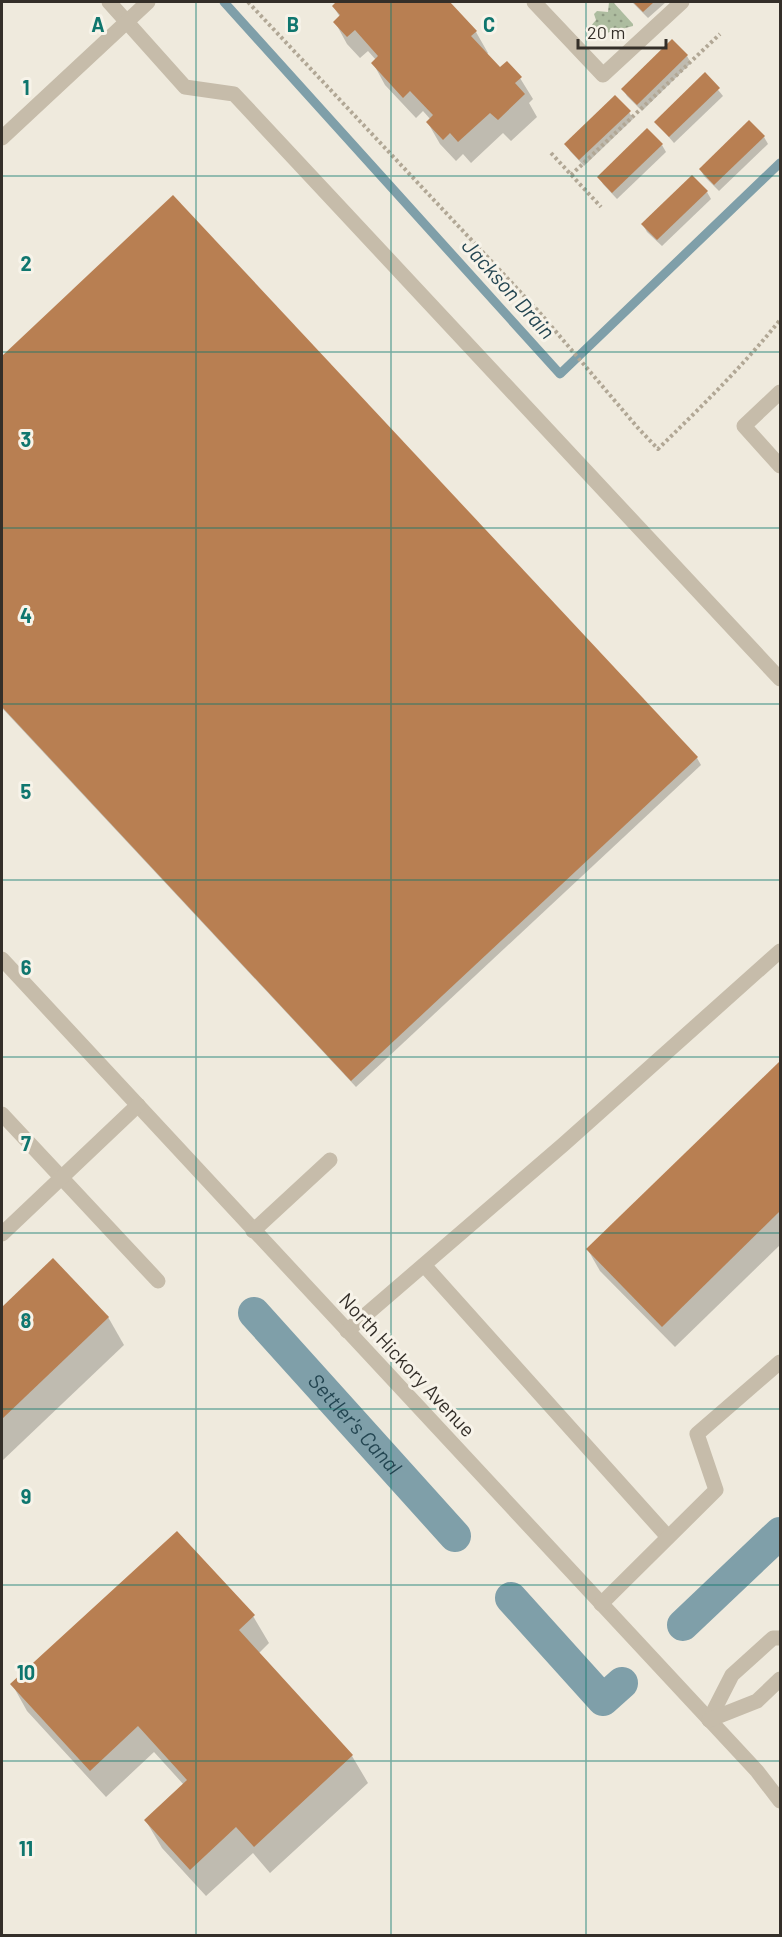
<svg xmlns="http://www.w3.org/2000/svg" width="782" height="1937" viewBox="0 0 782 1937" font-family="Barlow,sans-serif">
<style>
.park{fill:url(#park-dots)}
.shadow{fill:#0003}
.lines{fill:none;stroke-linecap:round;stroke-linejoin:round}
.stream{stroke:#7f9fa9;stroke-width:9}
.canal{stroke:#7f9fa9;stroke-width:32}
.building{fill:#b87f52}
.path{stroke:#b1a795;stroke-width:4;stroke-dasharray:3 3;stroke-linecap:butt}
.minor{stroke:#c6bcaa;stroke-width:15}
.grid{fill:none;stroke:#0f766e;stroke-width:1.5;stroke-opacity:0.55}
.labels{text-anchor:middle;stroke-width:6;stroke-linejoin:round;paint-order:stroke}
.street-label{font-size:20px;fill:#342f29;stroke:#f7f3e9}
.water-label{font-size:21px;font-style:italic;fill:#234551;stroke:#f7f3e9}
.grid-label{font-size:20px;text-anchor:middle;font-weight:bold;fill:#0f766e;stroke:#f7f3e9;stroke-width:6;stroke-linejoin:round;paint-order:stroke}
</style>
<defs>
<pattern id="park-dots" width="8" height="8" patternUnits="userSpaceOnUse" patternTransform="scale(1.5)"><rect width="8" height="8" fill="#adbc9f"/><path d="M2 2h.1M6 6h.1" fill="none" stroke="#8e9982" stroke-width="1.8" stroke-linecap="round"/></pattern>
</defs>
<rect width="100%" height="100%" fill="#efeadd"/>
<polygon class="park" points="609,2 613,2 633,24 633,26 606,33 590,27 596,20 594,14 597,11 608,12"/>
<g class="shadow">
<polygon points="338,2 448,2 476,32 488,53 487,54 500,69 520,78 533,99 529,103 537,117 511,141 503,133 471,163 463,154 456,161 440,144 428,123 431,120 423,111 416,118 385,85 373,63 376,60 368,51 360,58 347,44 335,22 340,17 333,6"/>
<polygon points="632,2 666,2 648,18"/>
<polygon points="687,56 691,63 642,111 627,96 623,89"/>
<polygon points="705,74 723,96 674,143 656,122"/>
<polygon points="629,112 633,119 584,166 570,151 566,144"/>
<polygon points="764,137 768,144 719,191 704,176 700,169"/>
<polygon points="662,145 666,152 617,199 603,184 599,177"/>
<polygon points="707,192 711,199 662,246 647,232 643,225"/>
<polygon points="173,198 697,758 701,765 356,1087 2,708 2,358"/>
<polygon points="780,1063 780,1245 675,1347 600,1271 588,1250"/>
<polygon points="53,1260 108,1317 124,1345 2,1461 2,1309"/>
<polygon points="253,1616 269,1643 258,1654 352,1756 368,1783 270,1873 253,1853 206,1896 162,1848 146,1821 184,1785 154,1752 106,1797 27,1711 12,1684"/>
</g>
<g class="lines">
<polyline class="stream" points="224,2 560,374 780,163"/>
<g class="canal">
<path id="s1" d="M254,1313L455,1536"/>
<polyline points="511,1598 603,1700 622,1683"/>
<polyline points="683,1625 780,1533"/>
</g>
</g>
<g class="building">
<polygon points="336,2 450,2 477,31 471,36 500,67 507,61 522,77 515,83 525,94 498,120 490,113 458,142 450,133 443,140 426,122 433,115 410,91 403,98 371,63 378,56 355,30 347,37 333,22 340,15 332,6"/>
<polygon points="633,2 654,2 643,12"/>
<polygon points="672,39 688,55 637,105 621,89"/>
<polygon points="705,72 720,88 669,137 654,122"/>
<polygon points="615,95 631,111 579,160 564,144"/>
<polygon points="749,120 765,136 714,185 699,169"/>
<polygon points="647,128 663,144 612,193 597,177"/>
<polygon points="692,175 708,191 657,240 641,224"/>
<polygon points="173,195 698,757 351,1081 2,707 2,356"/>
<polygon points="780,1061 780,1211 662,1327 586,1249"/>
<polygon points="53,1258 109,1317 2,1419 2,1307"/>
<polygon points="177,1531 255,1615 239,1630 353,1755 254,1847 236,1827 190,1870 144,1820 187,1780 138,1726 90,1771 10,1684"/>
</g>
<g class="lines">
<g class="path">
<path d="M248,2L540,313L638,428L658,449C701,407 743,366 780,320"/>
<polyline points="551,153 601,207"/>
<polyline points="571,175 720,34"/>
</g>
<g class="minor">
<polyline points="109,2 185,87 234,94 780,679"/>
<polyline points="534,2 603,75 682,2"/>
<polyline points="2,138 148,2"/>
<polyline points="780,392 744,426 780,466"/>
<polyline points="2,959 757,1771 780,1801"/>
<polyline points="2,1114 158,1281"/>
<polyline points="253,1231 330,1160"/>
<polyline points="2,1234 138,1105"/>
<polyline points="424,1265 668,1537"/>
<polyline points="347,1331 564,1144 780,951"/>
<polyline points="601,1604 716,1490 697,1434 780,1362"/>
<polyline points="709,1720 732,1675 773,1638 780,1638"/>
<polyline points="709,1720 757,1701 780,1679"/>
</g>
</g>
<path class="grid" d="M196,2V1936M391,2V1936M586,2V1936M2,176H780M2,352H780M2,528H780M2,704H780M2,880H780M2,1057H780M2,1233H780M2,1409H780M2,1585H780M2,1761H780"/>
<g class="labels">
<g class="street-label">
<text transform="translate(407 1365) rotate(47)" y="7">North Hickory Avenue</text>
</g>
<g class="water-label">
<text transform="translate(508 289) rotate(48)" y="7">Jackson Drain</text>
<text dy="7" stroke="none"><textPath href="#s1" startOffset="150">Settler's Canal</textPath></text>
</g>
</g>
<g class="grid-label">
<text x="98" y="32">A</text>
<text x="293" y="32">B</text>
<text x="489" y="32">C</text>
<text x="26" y="95">1</text>
<text x="26" y="271">2</text>
<text x="26" y="447">3</text>
<text x="26" y="623">4</text>
<text x="26" y="799">5</text>
<text x="26" y="975">6</text>
<text x="26" y="1151">7</text>
<text x="26" y="1328">8</text>
<text x="26" y="1504">9</text>
<text x="26" y="1680">10</text>
<text x="26" y="1856">11</text>
</g>
<rect width="782" height="1937" fill="none" stroke="#342f29" stroke-width="6"/>
<path d="M578 39v9h88v-9" fill="none" stroke="#342f29" stroke-width="3"/>
<text x="587" y="39" font-size="18" fill="#342f29" stroke="#f7f3e9" stroke-width="4.5" paint-order="stroke">20 m</text>
</svg>
